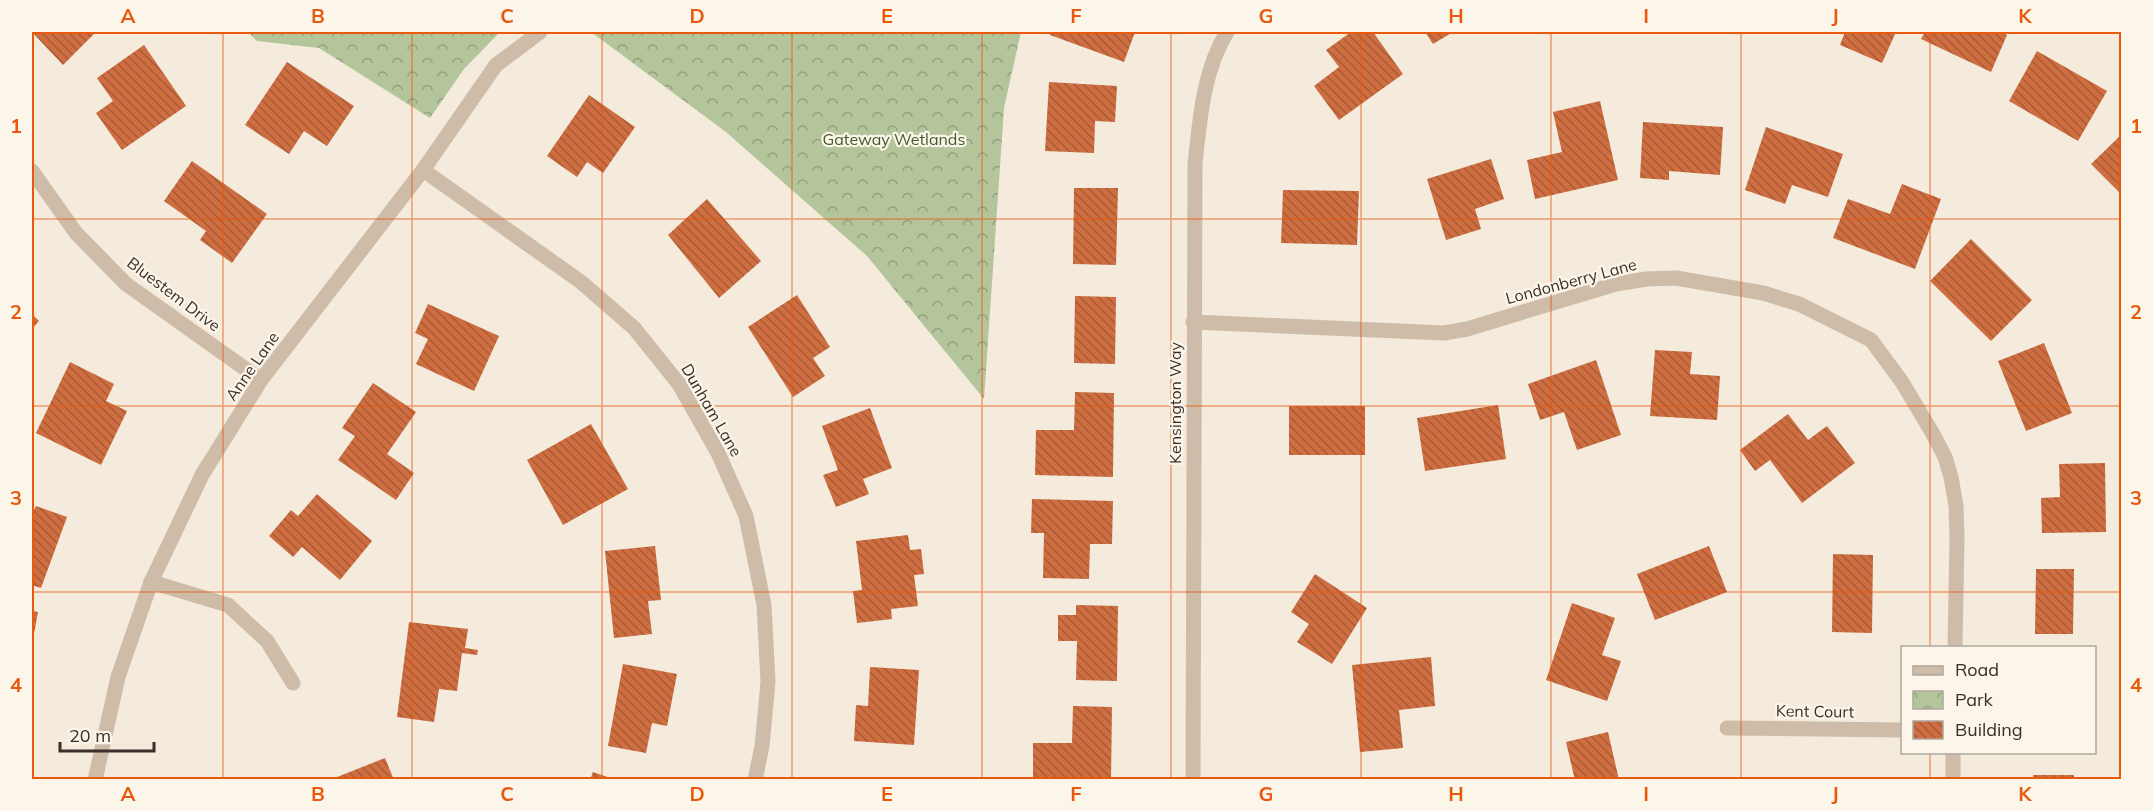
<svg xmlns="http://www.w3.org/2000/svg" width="2153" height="811" viewBox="0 0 2153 811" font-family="Mulish,sans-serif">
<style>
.park{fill:url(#park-crowns)}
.building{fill:url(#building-back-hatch)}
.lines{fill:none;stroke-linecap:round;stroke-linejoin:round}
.street{stroke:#cebca8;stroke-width:15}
.grid{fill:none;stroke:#e8590c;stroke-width:1.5;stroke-opacity:0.55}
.labels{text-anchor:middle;stroke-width:4.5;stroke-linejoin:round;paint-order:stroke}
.park-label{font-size:16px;fill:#455a2a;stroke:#fbf5ea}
.street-label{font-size:16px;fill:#3a2f29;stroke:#fbf5ea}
.neatline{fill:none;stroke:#e8590c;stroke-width:2}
.grid-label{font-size:20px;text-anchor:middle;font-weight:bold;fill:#e8590c}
</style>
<defs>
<pattern id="park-crowns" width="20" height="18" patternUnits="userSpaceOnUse" patternTransform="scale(1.5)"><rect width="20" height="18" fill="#b4c59c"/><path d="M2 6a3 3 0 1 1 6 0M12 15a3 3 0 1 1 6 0" fill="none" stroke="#93a07f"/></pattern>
<pattern id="building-back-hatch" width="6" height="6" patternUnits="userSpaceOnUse" patternTransform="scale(1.5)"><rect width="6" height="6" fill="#ce6e41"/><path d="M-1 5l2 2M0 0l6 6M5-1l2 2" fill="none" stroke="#a85b36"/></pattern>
</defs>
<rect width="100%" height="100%" fill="#f4ebdd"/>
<g class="park">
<polygon points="248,32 500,32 464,69 430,118 319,48 257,41"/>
<polygon points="591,32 1021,32 1004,108 984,399 867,256 726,132"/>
</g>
<g class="building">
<polygon points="32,32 96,32 63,65"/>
<polygon points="1051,32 1135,32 1124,62 1050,35"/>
<polygon points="1351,32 1373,32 1403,74 1339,120 1314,86 1339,67 1326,50"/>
<polygon points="1425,32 1453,32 1433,44"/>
<polygon points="1845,32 1896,32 1882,63 1840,45"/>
<polygon points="1925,32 2001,32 2007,35 1991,72 1921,39"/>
<polygon points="144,45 186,106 122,150 96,113 113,101 97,78"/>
<polygon points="2037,51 2107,91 2078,141 2009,101"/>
<polygon points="287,62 354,106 327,146 304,131 289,154 245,125"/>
<polygon points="1049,82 1117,86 1115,122 1095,121 1094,153 1045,151"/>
<polygon points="589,95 635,127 603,173 587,162 577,177 547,156"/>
<polygon points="1600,101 1618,180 1535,199 1527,160 1562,152 1553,112"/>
<polygon points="1643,122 1723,127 1720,175 1669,171 1669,180 1640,178"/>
<polygon points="1766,127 1843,154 1828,197 1792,185 1785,204 1745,190"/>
<polygon points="2122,134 2122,195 2091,164"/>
<polygon points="1491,159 1504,199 1475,209 1481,229 1446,240 1427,179"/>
<polygon points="192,161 267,214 232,263 200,240 206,231 164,201"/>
<polygon points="1902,184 1941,199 1915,269 1833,238 1848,199 1890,214"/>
<polygon points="1074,188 1118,188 1116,265 1073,264"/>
<polygon points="1283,190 1359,191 1357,245 1281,243"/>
<polygon points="707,199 761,261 719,298 668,235"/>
<polygon points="1971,239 2032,300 1991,341 1930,281"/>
<polygon points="797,295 830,347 813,358 825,376 793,397 748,327"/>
<polygon points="1075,296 1116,297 1115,364 1074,363"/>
<polygon points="428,304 499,336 474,391 416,364 428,339 415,333"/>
<polygon points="32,314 39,321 32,329"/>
<polygon points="2044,343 2072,413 2026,431 1998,361"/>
<polygon points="1655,350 1692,352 1690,374 1720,376 1717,420 1650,416"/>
<polygon points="1596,360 1621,435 1577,450 1564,412 1540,420 1528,384"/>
<polygon points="70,362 114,384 106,401 127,411 101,465 36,433"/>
<polygon points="373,383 416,412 387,454 414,473 396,500 338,460 355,436 342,428"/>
<polygon points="1075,392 1114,393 1113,477 1035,475 1036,430 1074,430"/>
<polygon points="1498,405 1506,459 1425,471 1417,418"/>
<rect x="1289" y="406" width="76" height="49"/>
<polygon points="870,408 892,468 863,479 869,494 836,507 823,475 838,470 822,426"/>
<polygon points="1788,414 1808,440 1827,426 1855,463 1802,503 1770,460 1755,471 1740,450"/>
<polygon points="591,424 628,489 563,525 527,460"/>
<polygon points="2105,463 2106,532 2042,533 2041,498 2060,497 2059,464"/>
<polygon points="317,494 372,541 340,580 302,547 293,557 269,536 291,510 298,516"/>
<polygon points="1032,499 1113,501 1112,544 1090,544 1089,579 1043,578 1044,533 1031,533"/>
<polygon points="36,506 67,517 41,588 32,585 32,514"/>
<polygon points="908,535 910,550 921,549 924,574 914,575 918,606 891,609 892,619 857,623 853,591 862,590 856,541"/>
<polygon points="655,546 661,600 648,601 652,634 614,638 605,551"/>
<polygon points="1709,546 1727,592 1655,620 1637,574"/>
<polygon points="1833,554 1873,555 1872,633 1832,632"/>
<polygon points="2036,569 2074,569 2073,634 2035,634"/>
<polygon points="1315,574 1367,608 1332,664 1297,642 1309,624 1291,612"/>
<polygon points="1572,603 1615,618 1602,655 1621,661 1607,701 1546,680"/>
<polygon points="1076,605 1118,606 1117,681 1076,680 1077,641 1058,641 1058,615 1076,615"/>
<polygon points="32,611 38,612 33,639 32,639"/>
<polygon points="409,622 468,629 465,648 478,650 477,655 462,653 457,691 439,689 434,722 397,717"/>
<polygon points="1431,657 1435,706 1399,710 1403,748 1360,752 1352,665"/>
<polygon points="623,664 677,674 667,726 652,723 646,753 608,746"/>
<polygon points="870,667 919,670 914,745 854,741 856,705 868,706"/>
<polygon points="1073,706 1112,707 1111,780 1033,780 1033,743 1072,743"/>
<polygon points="1608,732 1619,780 1575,780 1566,742"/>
<polygon points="385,758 394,780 332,780 332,779"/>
<polygon points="593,772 613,779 613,780 590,780"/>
<rect x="2033" y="775" width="41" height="5"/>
</g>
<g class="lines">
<g class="street">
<polyline points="423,170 581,282 634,328 679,384 718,453 746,516 764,605 768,682 762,746 755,780"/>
<polyline points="32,171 76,233 126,284 261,380"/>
<polyline points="1193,322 1444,333 1467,329 1616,284 1646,279 1676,278 1763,293 1799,304 1871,340 1902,382 1933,434 1945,457 1951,477 1956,506 1957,537 1955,648"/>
<polyline points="151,582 228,605 267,641 293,683"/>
<polyline points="1727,728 1902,730"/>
<polyline points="95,780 118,677 151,582 202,475 261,380 423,170 496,65 540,32"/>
<path d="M1193,780L1195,164C1200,119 1203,71 1227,32"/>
<polyline points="1953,780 1953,752"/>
</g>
</g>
<path class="grid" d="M223,32V780M412,32V780M602,32V780M792,32V780M982,32V780M1171,32V780M1361,32V780M1551,32V780M1741,32V780M1930,32V648M32,219H2122M32,406H2122M32,592H2122M1930,752V780"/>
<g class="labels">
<g class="park-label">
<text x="894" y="145">Gateway Wetlands</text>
</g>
<g class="street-label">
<text transform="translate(1571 281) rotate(-15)" y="6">Londonberry Lane</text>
<text transform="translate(174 294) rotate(37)" y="6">Bluestem Drive</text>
<text transform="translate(252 366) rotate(-55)" y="6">Anne Lane</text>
<text transform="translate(1175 403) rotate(-90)" y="6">Kensington Way</text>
<text transform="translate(712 410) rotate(60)" y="6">Dunham Lane</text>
<text transform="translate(1815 711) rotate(1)" y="6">Kent Court</text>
</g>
</g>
<rect width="2153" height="811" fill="none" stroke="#fbf5ea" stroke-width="66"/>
<rect x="1901" y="646" width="195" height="108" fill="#fbf5ea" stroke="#aea69d" stroke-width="1.5"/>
<rect x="1913" y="666" width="30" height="9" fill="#cebca8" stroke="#aea69d" stroke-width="1.5"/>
<text x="1955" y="676" font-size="18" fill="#3a2f29">Road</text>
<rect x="1913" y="691" width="30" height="18" fill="url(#park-crowns)" stroke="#aea69d" stroke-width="1.5"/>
<text x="1955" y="706" font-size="18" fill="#3a2f29">Park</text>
<rect x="1913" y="721" width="30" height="18" fill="url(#building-back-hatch)" stroke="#aea69d" stroke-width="1.5"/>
<text x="1955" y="736" font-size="18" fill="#3a2f29">Building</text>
<path d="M60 742v9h94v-9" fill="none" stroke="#3a2f29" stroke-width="3"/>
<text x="69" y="742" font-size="18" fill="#3a2f29" stroke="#fbf5ea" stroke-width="4.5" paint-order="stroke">20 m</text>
<rect x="33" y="33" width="2087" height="745" class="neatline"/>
<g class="grid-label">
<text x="128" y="23">A</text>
<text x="318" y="23">B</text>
<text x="507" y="23">C</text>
<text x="697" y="23">D</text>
<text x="887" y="23">E</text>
<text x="1076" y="23">F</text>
<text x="1266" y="23">G</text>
<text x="1456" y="23">H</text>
<text x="1646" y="23">I</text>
<text x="1835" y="23">J</text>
<text x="2025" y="23">K</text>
<text x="16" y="133">1</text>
<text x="2136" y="133">1</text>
<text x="16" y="319">2</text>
<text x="2136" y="319">2</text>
<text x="16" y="505">3</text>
<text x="2136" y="505">3</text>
<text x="16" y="692">4</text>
<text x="2136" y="692">4</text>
<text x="128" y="801">A</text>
<text x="318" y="801">B</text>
<text x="507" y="801">C</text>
<text x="697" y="801">D</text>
<text x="887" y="801">E</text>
<text x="1076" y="801">F</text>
<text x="1266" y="801">G</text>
<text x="1456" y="801">H</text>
<text x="1646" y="801">I</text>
<text x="1835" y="801">J</text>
<text x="2025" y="801">K</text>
</g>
</svg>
